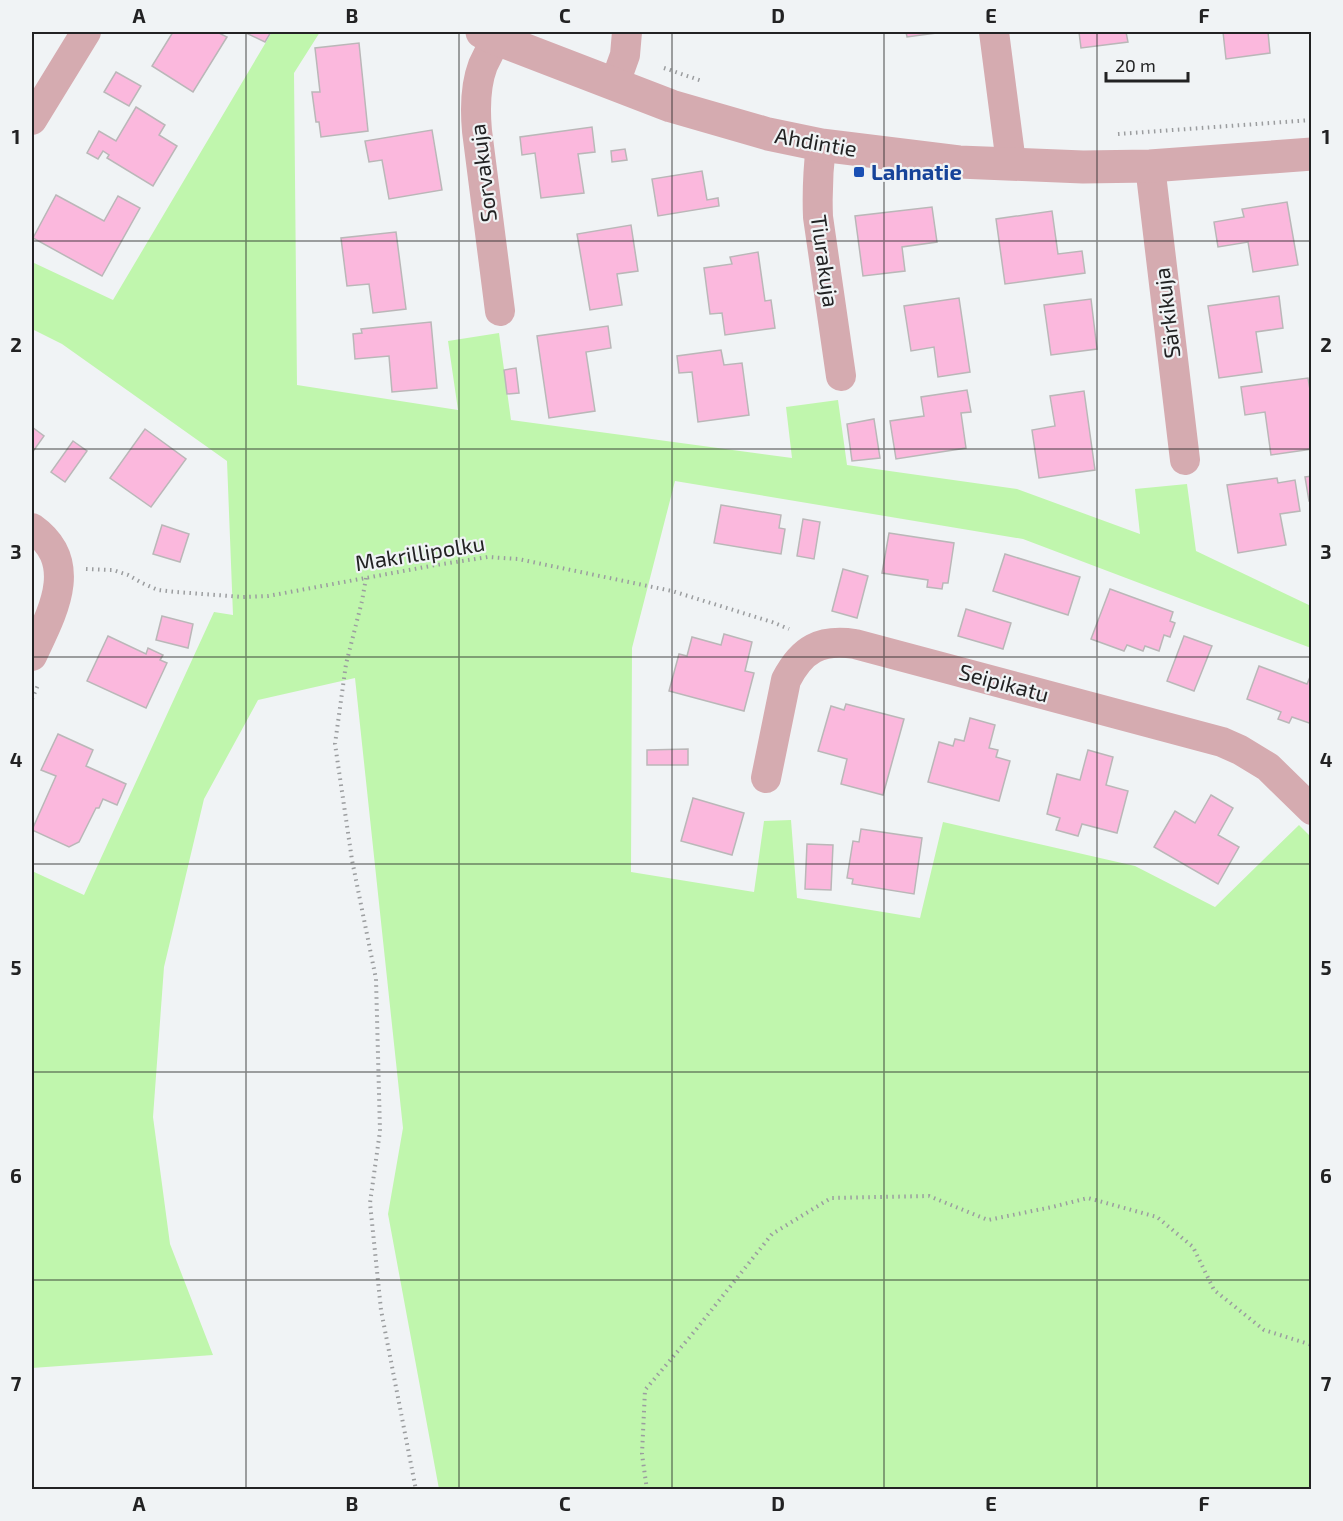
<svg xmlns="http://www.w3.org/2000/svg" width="1343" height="1521" viewBox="0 0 1343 1521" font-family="'Exo 2',sans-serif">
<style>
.green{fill:#c0f6ad}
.building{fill:#fbb8dd;stroke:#bab7b8;stroke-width:1.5}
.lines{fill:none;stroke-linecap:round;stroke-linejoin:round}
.path{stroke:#9b9d9f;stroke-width:4;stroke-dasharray:1.5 4.5;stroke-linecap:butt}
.minor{stroke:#d5abb0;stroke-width:30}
.tertiary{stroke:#d5abb0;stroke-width:33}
.grid{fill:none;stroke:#222223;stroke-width:1.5;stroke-opacity:0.55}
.transit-dot{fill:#1a4fb4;stroke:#f0f3f5;stroke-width:2}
.labels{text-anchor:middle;stroke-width:4.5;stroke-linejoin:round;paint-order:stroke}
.street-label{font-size:22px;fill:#222223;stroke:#f0f3f5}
.transit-label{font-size:22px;font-weight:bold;fill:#164399;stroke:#f0f3f5;text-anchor:start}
.neatline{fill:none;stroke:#222223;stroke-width:2}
.grid-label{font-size:20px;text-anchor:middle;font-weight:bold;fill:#222223}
</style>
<rect width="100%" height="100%" fill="#f0f3f5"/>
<polygon class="green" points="272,32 320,32 294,73 297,385 458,410 448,341 499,333 511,420 792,458 786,407 838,400 847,465 1017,489 1140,534 1135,489 1187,484 1196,551 1311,606 1311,648 1023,539 675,481 632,648 631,872 754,892 764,821 791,820 797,898 920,918 943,822 1135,866 1215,907 1299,825 1312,838 1311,1489 439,1489 388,1214 403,1128 355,678 258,700 204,799 164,967 153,1117 170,1244 213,1355 32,1368 32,871 84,895 214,612 233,615 227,461 62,344 32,329 32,262 113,300"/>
<g class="building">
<polygon points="173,32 217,32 227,37 193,92 152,66"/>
<polygon points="244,32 271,32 265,42"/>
<polygon points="906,32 936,32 936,33 907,37"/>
<polygon points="1079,32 1126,32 1128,42 1081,48"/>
<polygon points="1223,32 1268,32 1270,53 1226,59"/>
<polygon points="359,43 368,131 321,137 319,122 316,122 312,92 320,92 315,48"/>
<polygon points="116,72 141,86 129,106 104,92"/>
<polygon points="136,107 165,125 159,135 177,146 153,186 107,158 109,155 103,151 98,159 87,153 99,131 116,141"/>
<polygon points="592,127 595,152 578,154 584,193 541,198 535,153 522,155 520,137"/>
<polygon points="432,130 442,190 389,199 382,160 369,162 365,141"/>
<polygon points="625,149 627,160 612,162 611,151"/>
<polygon points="702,171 707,200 718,198 719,206 658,216 652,179"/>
<polygon points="56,195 104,221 118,196 140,208 102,276 33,238"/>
<polygon points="1287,202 1298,265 1253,272 1248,242 1218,247 1214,222 1244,217 1242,209"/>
<polygon points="932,207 937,242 902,247 905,271 863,276 855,216"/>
<polygon points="1052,211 1058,254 1082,251 1085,273 1005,284 996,219"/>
<polygon points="631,225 638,271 617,274 622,305 590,310 577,234"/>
<polygon points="396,232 406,309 373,313 369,284 347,286 341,238"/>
<polygon points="758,252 765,301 771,300 775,328 725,335 722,313 710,314 704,268 732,264 730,257"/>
<polygon points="1279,296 1283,328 1256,332 1262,372 1219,378 1208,306"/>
<polygon points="959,298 970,372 938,377 934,347 911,351 904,306"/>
<polygon points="1091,299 1097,349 1051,355 1044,305"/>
<polygon points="431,322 437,388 392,392 389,356 355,359 353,334 362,333 361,329"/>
<polygon points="608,326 611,348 586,352 595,411 549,418 537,336"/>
<polygon points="721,350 724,365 742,363 749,415 698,422 692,372 679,373 677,356"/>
<polygon points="516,368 519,393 507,394 504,370"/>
<polygon points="1308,378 1312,401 1312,449 1271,455 1265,412 1245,415 1241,387"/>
<polygon points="967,390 971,412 961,413 966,448 896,459 890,421 924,416 921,397"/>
<polygon points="1084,391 1095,470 1039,478 1032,430 1055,426 1050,396"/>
<polygon points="874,419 880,458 852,461 847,424"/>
<polygon points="32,427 44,436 32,453"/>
<polygon points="145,429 186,459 151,507 110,478"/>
<polygon points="73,441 87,451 65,482 51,472"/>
<polygon points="1312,476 1312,501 1309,501 1305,477"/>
<polygon points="1277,478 1278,483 1295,480 1300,511 1280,514 1286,545 1238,553 1227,485"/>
<polygon points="721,505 781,515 779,528 785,529 781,554 714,543"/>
<polygon points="803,519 820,522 814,559 797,556"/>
<polygon points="162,525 189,534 180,562 153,554"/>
<polygon points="889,533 954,543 948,583 943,583 942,589 927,587 928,580 882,573"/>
<polygon points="1005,554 1080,577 1068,615 993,591"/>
<polygon points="843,569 868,576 857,618 832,611"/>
<polygon points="1110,589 1173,612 1170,621 1175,623 1170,637 1164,635 1159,651 1145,646 1143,651 1127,645 1124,651 1091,639"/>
<polygon points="966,609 1011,623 1003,649 958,636"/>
<polygon points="162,616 193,624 188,648 156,640"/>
<polygon points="724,634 752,642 745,671 754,673 744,711 669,691 679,654 687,656 692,637 721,645"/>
<polygon points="108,636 146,654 148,648 163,655 160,660 167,663 146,708 87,681"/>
<polygon points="1184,636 1212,646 1194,691 1167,681"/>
<polygon points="1259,666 1307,684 1312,672 1312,724 1292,717 1289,723 1278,719 1281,712 1247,699"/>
<polygon points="846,704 904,719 883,795 841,784 847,759 818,751 831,706 844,710"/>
<polygon points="970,718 995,725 989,748 998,750 996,757 1010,761 999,801 928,782 939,742 953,746 955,739 964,741"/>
<polygon points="58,734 93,750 86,766 126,784 117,805 103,799 99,808 96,808 79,842 69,847 32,830 56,776 41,770"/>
<polygon points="688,749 688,765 647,765 647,750"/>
<polygon points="1088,750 1113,757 1106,785 1128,791 1117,833 1082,824 1078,836 1056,830 1060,818 1047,814 1057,774 1080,780"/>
<polygon points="1211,795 1233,808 1218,835 1239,847 1218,884 1154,847 1175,811 1195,823"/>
<polygon points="693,798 744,813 732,855 681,841"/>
<polygon points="861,829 922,838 914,894 852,884 853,879 847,878 853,841 859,842"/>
<polygon points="807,844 833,845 831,890 805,889"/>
</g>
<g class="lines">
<g class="path">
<polyline points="664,68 702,81"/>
<polyline points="1118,134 1312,120"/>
<polyline points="86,569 113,570 128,575 142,583 158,590 176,592 243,597 268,596 436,565 488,557 518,559 672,591 772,622 789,629"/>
<polyline points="366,578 362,601 346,664 335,744 352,860 376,979 380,1131 370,1203 381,1310 416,1490"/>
<polyline points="32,699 38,685"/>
<polyline points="32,1488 34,1490"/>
<polyline points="647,1490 642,1454 645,1390 694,1332 772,1234 831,1198 929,1196 988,1220 1052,1207 1088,1198 1157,1217 1193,1247 1214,1290 1264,1330 1312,1345"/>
</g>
<g class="minor">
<polyline points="994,32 1011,163"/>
<path d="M497,39C492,47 487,56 483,65C475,86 475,109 477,131L500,311"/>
<polyline points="615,83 625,55 627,32"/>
<polyline points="32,120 86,32"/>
<path d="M821,145C818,170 817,192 818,217L841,376"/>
<polyline points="1150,166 1185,460"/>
<path d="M32,528C81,563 52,613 32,656"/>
<path d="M766,778L786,680C802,649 820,639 855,644L1222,742L1240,750L1268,767L1312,810"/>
</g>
<polyline class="tertiary" points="482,32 497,39 671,106 768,134 821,145 959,162 1083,167 1150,166 1312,154"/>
</g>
<path class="grid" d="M246,32V1490M459,32V1490M672,32V1490M884,32V1490M1097,32V1490M32,241H1312M32,449H1312M32,657H1312M32,864H1312M32,1072H1312M32,1280H1312"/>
<rect class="transit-dot" x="853" y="166" width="12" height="12" rx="3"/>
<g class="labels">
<g class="street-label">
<text transform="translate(816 142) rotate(10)" y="8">Ahdintie</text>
<text transform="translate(483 173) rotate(-97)" y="8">Sorvakuja</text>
<text transform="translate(825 261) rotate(82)" y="8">Tiurakuja</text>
<text transform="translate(1167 313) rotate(-97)" y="8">Särkikuja</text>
<text transform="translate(420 553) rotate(-9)" y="8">Makrillipolku</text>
<text transform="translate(1004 683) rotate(15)" y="8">Seipikatu</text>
</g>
<g class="transit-label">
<text x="871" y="180">Lahnatie</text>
</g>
</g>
<rect width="1343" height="1521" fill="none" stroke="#f0f3f5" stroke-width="66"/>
<path d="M1106 72v9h82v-9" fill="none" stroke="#222223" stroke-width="3"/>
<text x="1115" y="72" font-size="18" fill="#222223" stroke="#f0f3f5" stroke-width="4.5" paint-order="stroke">20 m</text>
<rect x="33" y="33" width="1277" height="1455" class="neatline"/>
<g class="grid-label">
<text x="139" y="23">A</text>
<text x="352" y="23">B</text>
<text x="565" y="23">C</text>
<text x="778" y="23">D</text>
<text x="991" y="23">E</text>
<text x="1204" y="23">F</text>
<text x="16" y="144">1</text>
<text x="1326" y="144">1</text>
<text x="16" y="352">2</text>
<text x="1326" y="352">2</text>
<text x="16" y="559">3</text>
<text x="1326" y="559">3</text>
<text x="16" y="767">4</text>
<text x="1326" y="767">4</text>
<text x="16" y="975">5</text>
<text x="1326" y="975">5</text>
<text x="16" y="1183">6</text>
<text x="1326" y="1183">6</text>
<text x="16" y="1391">7</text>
<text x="1326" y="1391">7</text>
<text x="139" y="1511">A</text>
<text x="352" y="1511">B</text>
<text x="565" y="1511">C</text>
<text x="778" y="1511">D</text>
<text x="991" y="1511">E</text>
<text x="1204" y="1511">F</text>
</g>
</svg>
